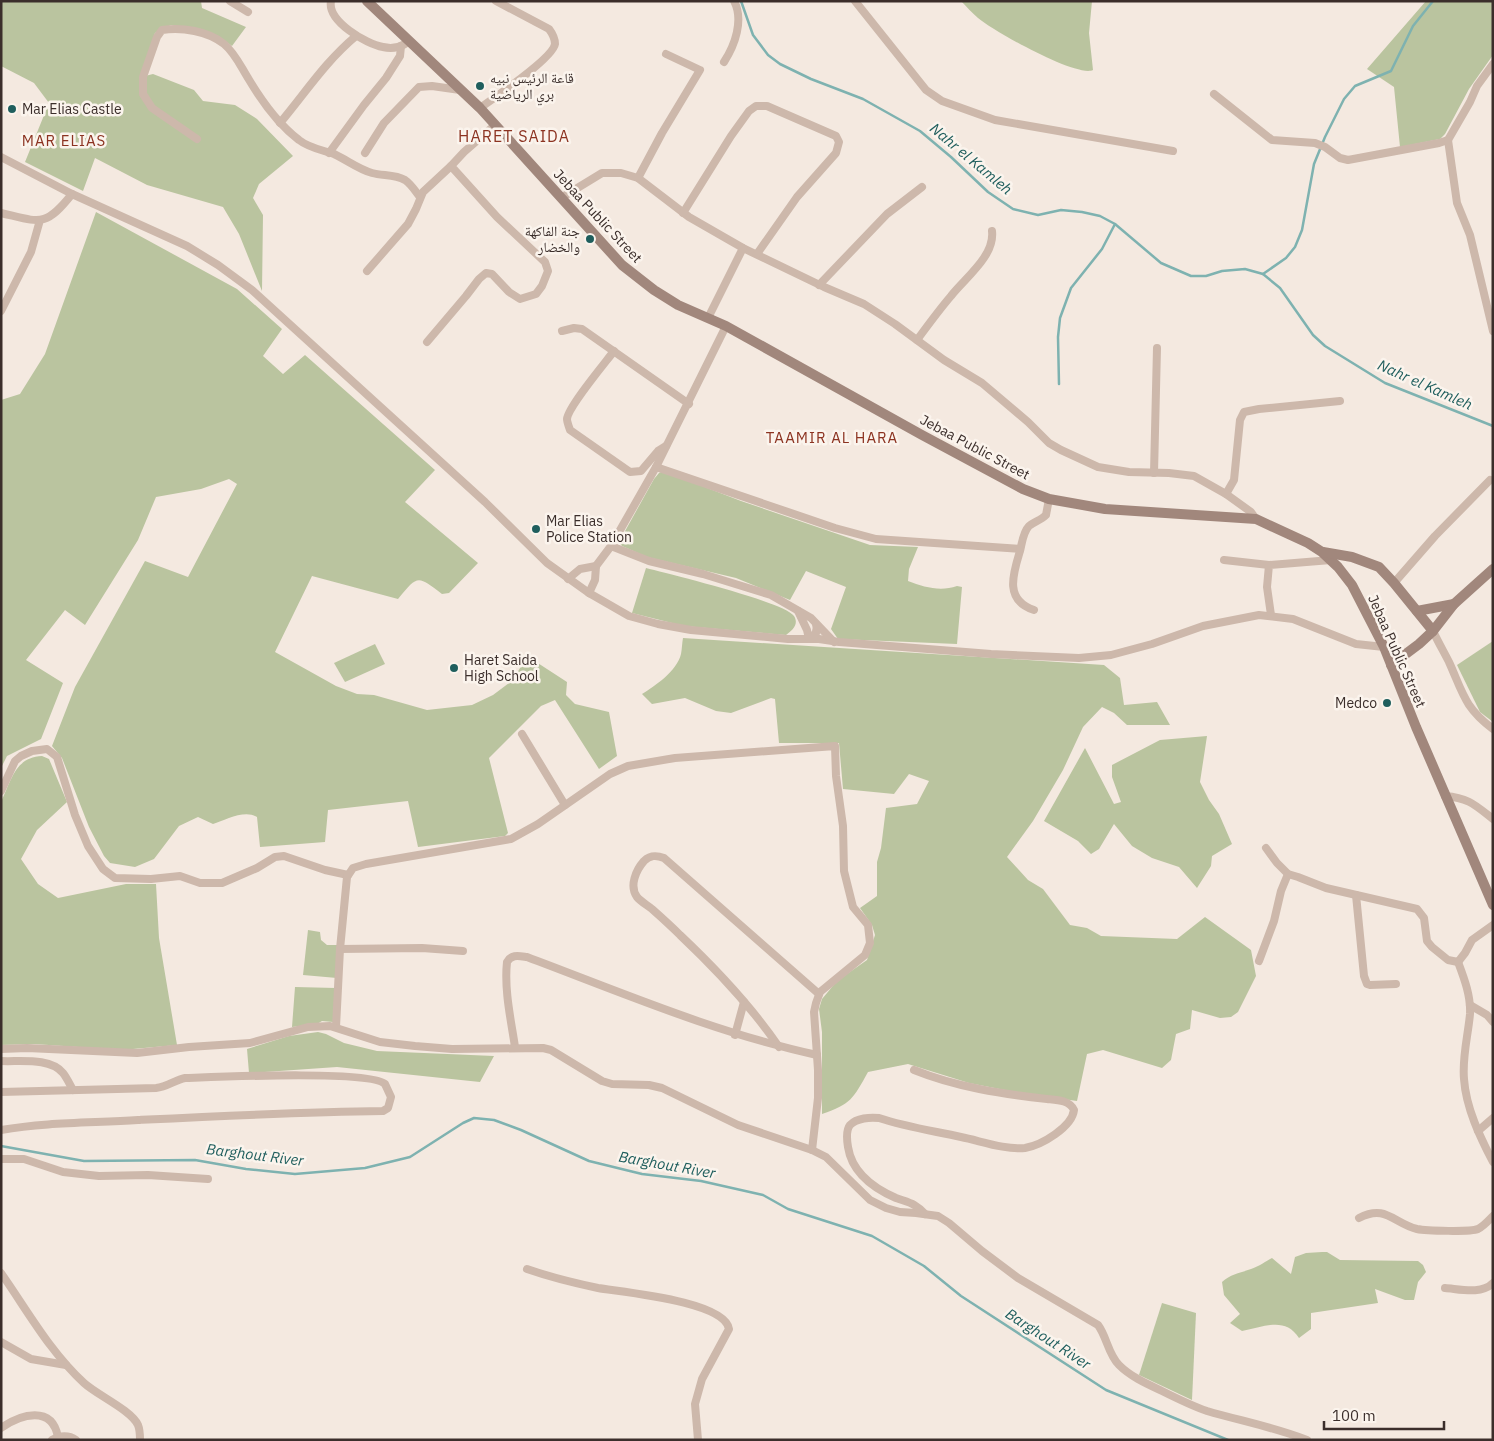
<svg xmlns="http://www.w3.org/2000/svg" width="1494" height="1441" viewBox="0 0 1494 1441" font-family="'IBM Plex Sans','Noto Naskh Arabic',sans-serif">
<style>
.green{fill:#bac49f}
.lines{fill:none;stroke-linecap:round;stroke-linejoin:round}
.stream{stroke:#7eb2b0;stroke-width:2.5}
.street{stroke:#cdb8ab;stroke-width:8}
.secondary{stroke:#a1877c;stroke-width:10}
.poi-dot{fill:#1f5e5d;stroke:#fbf4ed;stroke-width:2}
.labels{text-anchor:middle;stroke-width:5;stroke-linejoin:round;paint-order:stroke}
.poi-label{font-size:14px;fill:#3b2e2b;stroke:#fbf4ed;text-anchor:start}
.street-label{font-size:14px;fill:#3b2e2b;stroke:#fbf4ed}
.neighbourhood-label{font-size:15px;letter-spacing:1px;fill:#8c3321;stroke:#fbf4ed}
.water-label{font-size:15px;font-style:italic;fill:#1f5e5d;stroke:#fbf4ed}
.quarter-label{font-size:16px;letter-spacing:1px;fill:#8c3321;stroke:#fbf4ed}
</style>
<rect width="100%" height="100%" fill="#f4e9e0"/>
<g class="green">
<polygon points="1,1 201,1 202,8 246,27 232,46 218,36 194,29 171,25 155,33 141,77 153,74 194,90 203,101 235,105 257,119 293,156 259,184 253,198 263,215 262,291 239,234 223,207 147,185 95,158 83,191 25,162 49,103 34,83 1,66"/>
<path d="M961,1H1092L1089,33L1093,70C1077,78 993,31 978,18C972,13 967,7 961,1Z"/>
<polygon points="1426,1 1493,1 1493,55 1469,89 1445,134 1440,139 1400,147 1394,87 1367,69"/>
<path d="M96,212L237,289L282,329L263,356L283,374L305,355L435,470L405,502L478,563L449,593L442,594C417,575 418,575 398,599L312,576L275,652L336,686L357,694L374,695L427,710L472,705L493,695L513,680L527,656L567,682L566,695L575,704L609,712L617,756L599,769L555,700L541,706L489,758L508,833L505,836L418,847L408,801L328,810L325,842L260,847L257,817C245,809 225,820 213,824L198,817L179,826L154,859L135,867L110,863L104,856L89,827L62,758L52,746L75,687L145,561L188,577L237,484L229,479L201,489L156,497L138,540L85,625L65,610L26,660L63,683L41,739L7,756L1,768V400L20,394L45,354Z"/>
<path d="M663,471L741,501L870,545L918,547L909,569L908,581C924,587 940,592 957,586L962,587L957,644L838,639L831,629L846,587L806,571L790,600L736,578L647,557L622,546L619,542L654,479L659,473Z"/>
<path d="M646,568C669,574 785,602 794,616C799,624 793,630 786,635L684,626L632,613Z"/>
<path d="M683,638L1104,665L1120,678L1124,705L1157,702L1170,725H1127L1114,713L1102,707L1083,727L1063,770L1033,821L1007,857L1028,880L1043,889L1070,925L1087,928L1101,936L1177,939L1205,917L1251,950L1256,976L1238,1012L1231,1017L1220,1018L1192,1010L1190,1029L1176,1034L1171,1060L1162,1068L1103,1050L1087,1054L1077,1101L1015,1092L969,1083L908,1064L868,1072C853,1099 851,1104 822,1114V1032L819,1009L822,999L837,981L867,960L875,935L872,925L860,908L877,896V862L881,848L886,808L917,804L929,781L909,774L894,794L843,789L839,743H779L775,699L771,698L731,713L716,711L685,698L652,704L642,694C655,686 677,671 681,654C682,649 682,643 683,638Z"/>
<polygon points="1493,641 1493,722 1480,712 1457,665"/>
<polygon points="375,644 385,664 345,682 334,663"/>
<polygon points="1207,736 1200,782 1209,800 1219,814 1232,844 1212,856 1211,866 1197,888 1179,867 1152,858 1132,846 1114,824 1099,849 1091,854 1078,841 1044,821 1085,748 1114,804 1121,802 1112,777 1112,765 1160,740"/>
<path d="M42,756L49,759L67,802L37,830L21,859L38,884L58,898L126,884H156L159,938L177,1045L122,1050L34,1044L1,1045V802C11,781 15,757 42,756Z"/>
<polygon points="308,930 320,932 321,940 327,945 339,945 337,978 303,975"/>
<polygon points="295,987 336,988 333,1022 322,1021 317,1024 292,1027"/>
<polygon points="318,1032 326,1034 344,1043 377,1051 494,1056 480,1082 337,1067 249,1073 247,1049 289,1036"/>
<path d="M1322,1252H1327L1340,1260L1418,1261L1423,1265L1426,1272L1418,1282L1414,1300H1405L1375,1289L1378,1303L1311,1313V1329L1299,1338C1285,1316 1264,1327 1242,1331L1230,1323L1240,1314L1224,1295L1222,1282C1231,1274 1240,1273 1251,1269C1258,1267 1266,1261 1272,1258L1291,1274L1295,1257L1306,1253Z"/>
<polygon points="1162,1303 1196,1313 1192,1400 1139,1375"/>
</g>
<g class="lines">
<g class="stream">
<polyline points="741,1 753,35 768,55 780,64 811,79 863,99 920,131 951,157 988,192 1013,209 1038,215 1061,210 1082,212 1100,216 1115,224 1161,263 1191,276 1206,276 1222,271 1245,269 1263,274 1280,288 1313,335 1325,346 1385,383 1493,426"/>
<polyline points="1263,274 1286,258 1295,247 1302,230 1314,164 1325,137 1344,99 1355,86 1391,71 1413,26 1433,1"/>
<polyline points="1059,384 1058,337 1060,318 1071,288 1102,249 1115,224"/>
<polyline points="1,1146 84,1161 195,1160 246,1169 295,1174 365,1168 410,1157 463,1123 474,1118 494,1120 521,1130 589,1161 642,1174 701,1181 763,1195 788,1209 872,1236 924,1266 961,1296 1106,1390 1228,1440"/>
</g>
<g class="street">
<polyline points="230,1 248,12"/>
<path d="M331,1C327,21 366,44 383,47C391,49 398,48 405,44"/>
<polyline points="855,1 926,90 942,101 995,120 1173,151"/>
<path d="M724,62C735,45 744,20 734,1"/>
<polyline points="1214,94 1272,140 1315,143 1325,147 1340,158 1348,160 1439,143 1448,140 1470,102 1477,86 1493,64"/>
<path d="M480,108C494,98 553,58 555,44C555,38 552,33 549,29L496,1"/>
<path d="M280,123C306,92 325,62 356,36"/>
<path d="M197,139L152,108L143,94V77L157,37L162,30C182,27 208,31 224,44C235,53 241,67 248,78C261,100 278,124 299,140C309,148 322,150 334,154C347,160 358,169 372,173C383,176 395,174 405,180C411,184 416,192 420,197"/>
<polyline points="1448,140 1457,203 1470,235 1493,331"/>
<polyline points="329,153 364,105 386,78 400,56 401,46"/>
<polyline points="365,153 384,123 419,87 432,86 460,90"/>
<polyline points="1,157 72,194 187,246 218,265 252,290 485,502 547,563 589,593 629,616 658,624 691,630 788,639 819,639 839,642 991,654 1079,658 1111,655 1152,644 1203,626 1259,615 1293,619 1356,644 1384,647"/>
<polyline points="638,178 662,133 700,70 666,54"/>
<polyline points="561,198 602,173 621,173 638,178 689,217 743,248 824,287 864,304 895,324 944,360 982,383 1028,422 1049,443 1061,450 1098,467 1129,472 1169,473 1194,476 1226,494 1251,512 1256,519"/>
<path d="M1,213C40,222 45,228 72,194"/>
<polyline points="683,213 731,136 749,111 756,106 767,106 836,136 839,142 836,153 797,197 757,254"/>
<polyline points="367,271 408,224 416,209 423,192 451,166"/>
<polyline points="819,285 887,214 922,187"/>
<polyline points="1,311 31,252 40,220"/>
<polyline points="708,318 743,248"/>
<polyline points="562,331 574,328 582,329 689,404"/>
<path d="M917,340C928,325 939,310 951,296C965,278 995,256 992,231"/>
<polyline points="427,342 466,296 479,279 486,273 492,274 509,292 520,299 536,294 542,286 548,271 545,262 497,217 451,166 464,152 495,125"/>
<path d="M614,351C605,363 568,407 567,419C567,422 569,427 570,430L630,472L641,471L658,451L666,446"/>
<polyline points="656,467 835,528 876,539 1020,549"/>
<polyline points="1154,473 1157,348"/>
<polyline points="1226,494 1234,480 1240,420 1244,412 1259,409 1340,401"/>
<polyline points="611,546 649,561 703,574 771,595 811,618 834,642"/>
<polyline points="1224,560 1269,565"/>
<polyline points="568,579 580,569 596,566"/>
<polyline points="1394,583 1435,536 1490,480"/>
<polyline points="589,593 595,580 596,566 611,546 656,467 726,326"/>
<path d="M1034,610C1004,600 1013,574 1020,551C1022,543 1023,532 1029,526C1034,522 1041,520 1046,515L1049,499"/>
<path d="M798,611L807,630L809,639C816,636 818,631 816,624"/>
<polyline points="1271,615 1267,587 1269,565 1331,560"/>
<path d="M1433,631C1438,642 1444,652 1449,662C1463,693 1464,707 1493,729"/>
<polyline points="522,734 565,805"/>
<polyline points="1,791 15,761 21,756 32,751 47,749 57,757 75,815 88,846 103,869 115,878 151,879 180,876 200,883 222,883 257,868 275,857 284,856 325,870 348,875"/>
<path d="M1445,796C1469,798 1475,805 1493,819"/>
<polyline points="1266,848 1277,863 1288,874 1298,877 1326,888 1417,909 1424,918 1427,941 1432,947 1448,960 1458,962 1465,953 1472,940 1493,925"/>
<polyline points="1356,895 1364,976 1367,984 1370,985 1396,984"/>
<polyline points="340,949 422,948 463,951"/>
<polyline points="1259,961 1274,921 1281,891 1288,874"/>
<path d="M1458,962C1464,978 1471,996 1470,1014C1468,1036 1462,1057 1464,1079C1466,1108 1480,1137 1493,1162"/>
<polyline points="1470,1005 1487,1015 1493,1022"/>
<polyline points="336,1027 340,949 347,877 353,868 366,864 511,839 538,824 610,774 628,766 675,758 835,746 836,776 843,826 844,871 853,907 868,925 870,943 865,955 820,992 816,1003 814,1012 818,1070 818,1098 812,1150"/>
<polyline points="735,1035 744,1002"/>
<path d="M515,1047C511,1020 504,990 507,962C511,954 519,956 527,957C623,993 716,1033 817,1055"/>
<path d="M779,1047C751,1006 716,969 680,935C671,926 661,917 652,909C647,905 640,901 637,897C629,886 636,870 644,861C650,855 656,855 664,858L819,994"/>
<path d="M1,1049L27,1048L137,1053L189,1047L250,1043L308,1027L330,1026L380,1042L415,1046L452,1049L543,1048L551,1050L602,1081L612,1084L649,1085L662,1088L738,1125L812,1150L826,1157L870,1200L886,1208L900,1212L916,1213L938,1216L949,1223L982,1251L1018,1278L1098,1325C1107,1337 1108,1354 1119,1365C1131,1377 1147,1384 1162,1391C1176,1398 1192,1406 1207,1411C1241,1421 1274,1427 1307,1440"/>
<path d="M1,1061C19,1062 50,1057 63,1073C67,1078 70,1085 73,1090"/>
<path d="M914,1070C956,1087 1002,1094 1047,1099C1057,1100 1069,1100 1074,1110C1072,1127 1042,1145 1025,1148C1005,1150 981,1141 961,1137C934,1131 906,1127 879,1118C870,1117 857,1118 850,1125C846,1130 847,1141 848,1147C852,1173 873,1188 896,1198C910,1203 915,1203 925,1214"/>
<path d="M1,1092L156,1088C167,1087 175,1080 185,1078C215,1077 370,1070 385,1084L391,1097L388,1108L383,1111C301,1112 220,1116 138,1120C93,1123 46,1122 1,1130"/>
<polyline points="1478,1131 1493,1118"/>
<polyline points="1,1159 24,1159 63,1172 99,1176 148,1175 208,1179"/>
<path d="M1359,1218C1386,1204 1393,1223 1417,1229C1426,1231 1471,1232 1478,1229C1484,1226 1488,1221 1493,1216"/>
<path d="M527,1269C550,1277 574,1283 598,1288C621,1292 725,1301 729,1329L702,1379L695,1404L698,1440"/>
<path d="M1,1273C27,1310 50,1352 84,1383C97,1395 131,1410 138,1425C140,1430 140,1435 140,1440"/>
<path d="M1445,1288C1459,1289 1482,1295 1493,1283"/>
<polyline points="1,1342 31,1359 66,1365"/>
<path d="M1,1428C21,1414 52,1405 58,1437"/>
<path d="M52,1440C60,1435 69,1435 76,1440"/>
</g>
<g class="secondary">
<polyline points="367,1 480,108 622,265 654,290 678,305 726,326 922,435 1023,489 1049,499 1105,509 1256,519 1308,543 1322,552 1338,567 1352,585 1384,647 1416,727 1493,905"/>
<polyline points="1323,552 1352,557 1379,567 1394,583 1433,631"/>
<polyline points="1417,611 1454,604"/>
<polyline points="1391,665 1419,644 1433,631 1454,604 1493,569"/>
</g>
</g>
<g class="poi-dot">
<circle cx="480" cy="86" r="5"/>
<circle cx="12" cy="109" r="5"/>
<circle cx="590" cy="239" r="5"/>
<circle cx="536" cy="529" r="5"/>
<circle cx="454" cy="668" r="5"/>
<circle cx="1387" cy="703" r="5"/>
</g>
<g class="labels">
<g class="poi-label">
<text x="490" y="83">قاعة الرئيس نبيه<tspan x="490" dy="16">بري الرياضية</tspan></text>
<text x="22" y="114">Mar Elias Castle</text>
<text x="580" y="236" text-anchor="end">جنة الفاكهة<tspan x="580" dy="16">والخضار</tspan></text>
<text x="546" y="526">Mar Elias<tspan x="546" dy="16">Police Station</tspan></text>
<text x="464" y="665">Haret Saida<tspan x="464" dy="16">High School</tspan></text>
<text x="1377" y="708" text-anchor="end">Medco</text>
</g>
<g class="street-label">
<text transform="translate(598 216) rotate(47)" y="5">Jebaa Public Street</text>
<text transform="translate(975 447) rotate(28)" y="5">Jebaa Public Street</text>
<text transform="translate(1397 651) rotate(66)" y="5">Jebaa Public Street</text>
</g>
<g class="neighbourhood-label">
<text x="64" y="146">MAR ELIAS</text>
<text x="832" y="443">TAAMIR AL HARA</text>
</g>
<g class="water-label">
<text transform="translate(971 159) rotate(40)" y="5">Nahr el Kamleh</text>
<text transform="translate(1425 385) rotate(24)" y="5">Nahr el Kamleh</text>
<text transform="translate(255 1155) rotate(7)" y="5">Barghout River</text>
<text transform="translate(667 1165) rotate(10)" y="5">Barghout River</text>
<text transform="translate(1048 1339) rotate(33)" y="5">Barghout River</text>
</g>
<g class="quarter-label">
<text x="514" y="142">HARET SAIDA</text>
</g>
</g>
<rect width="1494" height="1441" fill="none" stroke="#3b2e2b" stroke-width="5"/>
<path d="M1324 1421v8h120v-8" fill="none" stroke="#3b2e2b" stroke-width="2.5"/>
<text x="1332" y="1421" font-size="15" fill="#3b2e2b" stroke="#fbf4ed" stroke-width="4" paint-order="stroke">100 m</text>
</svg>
